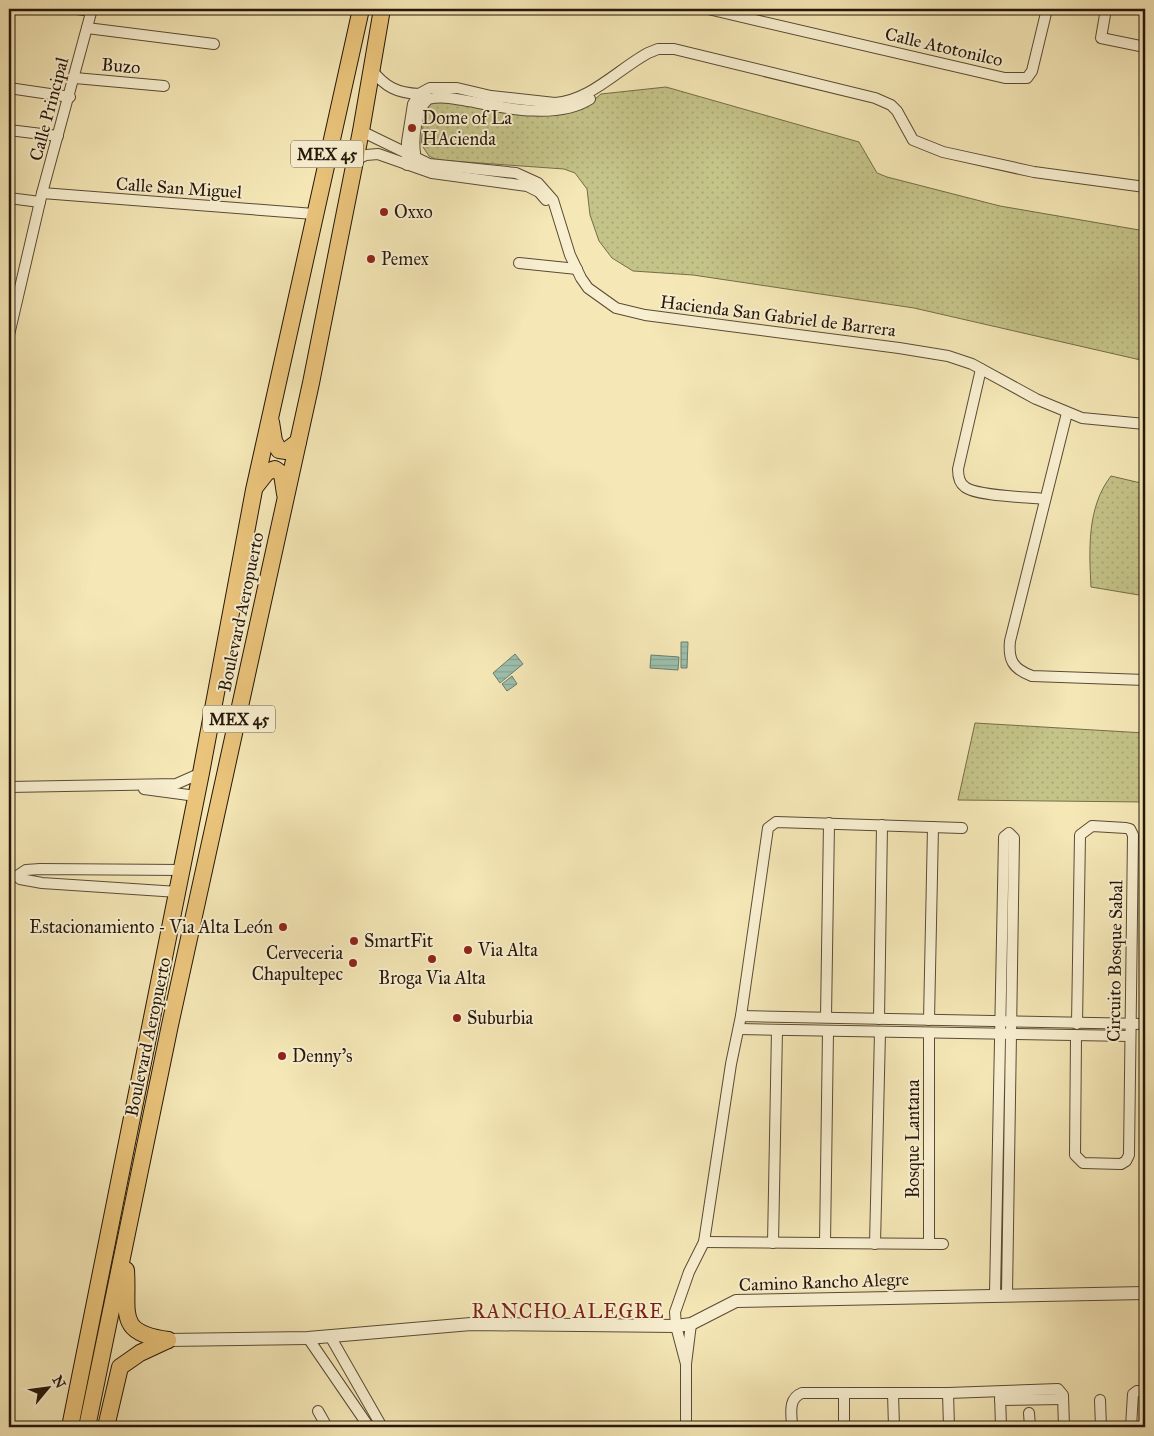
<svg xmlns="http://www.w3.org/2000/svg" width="1154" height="1436" viewBox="0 0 1154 1436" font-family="'IM FELL Great Primer',serif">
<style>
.grass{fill:url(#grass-dots);stroke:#746d49}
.water{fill:url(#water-rules);stroke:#6c7c6c}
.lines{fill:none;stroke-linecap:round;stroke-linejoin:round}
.minor-casing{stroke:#594b35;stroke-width:12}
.tertiary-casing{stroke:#594b35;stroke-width:14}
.trunk-casing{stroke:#25170a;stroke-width:18}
.minor{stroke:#f8efd0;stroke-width:10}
.tertiary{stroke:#f8efd0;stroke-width:12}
.trunk{stroke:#eac47b;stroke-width:16}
.poi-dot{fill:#8f2418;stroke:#f8efd0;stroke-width:2}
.labels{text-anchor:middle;stroke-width:4;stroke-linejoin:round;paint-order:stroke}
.shield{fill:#f8efd0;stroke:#645845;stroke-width:1}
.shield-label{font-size:16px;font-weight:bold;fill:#25170a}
.street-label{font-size:18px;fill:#25170a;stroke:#f8efd0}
.poi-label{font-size:18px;fill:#25170a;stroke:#f8efd0;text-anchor:start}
.quarter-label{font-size:20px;letter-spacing:1px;fill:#7a1f14;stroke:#f8efd0}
</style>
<defs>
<pattern id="grass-dots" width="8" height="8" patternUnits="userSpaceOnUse" patternTransform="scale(1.25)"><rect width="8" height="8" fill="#c4c388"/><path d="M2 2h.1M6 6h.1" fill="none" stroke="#a8a774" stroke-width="1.8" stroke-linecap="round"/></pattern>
<pattern id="water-rules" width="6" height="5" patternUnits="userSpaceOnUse" patternTransform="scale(1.25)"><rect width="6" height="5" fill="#9cc0ae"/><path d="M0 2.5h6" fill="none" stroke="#86a494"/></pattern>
</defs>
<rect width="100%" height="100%" fill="#f5e7b6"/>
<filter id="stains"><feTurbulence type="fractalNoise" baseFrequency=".004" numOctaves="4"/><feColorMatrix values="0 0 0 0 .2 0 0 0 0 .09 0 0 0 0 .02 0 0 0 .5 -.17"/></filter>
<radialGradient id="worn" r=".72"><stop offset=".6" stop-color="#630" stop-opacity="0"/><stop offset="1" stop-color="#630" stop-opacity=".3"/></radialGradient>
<g class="grass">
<polygon points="666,87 859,142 877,173 887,177 1000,206 1145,231 1145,361 914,308 693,275 633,271 612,258 599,241 590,215 587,189 575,173 564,169 437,160 429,156 421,144 425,107 432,101 548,115 583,109 601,94"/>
<path d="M1111,476L1145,484V596L1091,587C1089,549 1087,507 1111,476Z"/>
<polygon points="975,723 1145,733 1145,802 958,800"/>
</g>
<g class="water">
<polygon points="681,642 688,642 687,668 681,668"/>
<polygon points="515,654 523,664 500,683 493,673"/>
<polygon points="651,655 679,657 678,670 650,668"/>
<polygon points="512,676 517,684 507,691 502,684"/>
</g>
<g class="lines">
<g class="minor-casing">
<g id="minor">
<polyline points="77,9 91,11"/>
<polyline points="708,9 1005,78 1027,78 1032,71 1047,9"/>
<polyline points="1106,9 1101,38 1145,47"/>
<polyline points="87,28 214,44"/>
<path d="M371,69C385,87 397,93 419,94"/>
<polyline points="75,78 164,86"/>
<polyline points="9,88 70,97"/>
<polyline points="9,130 58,136"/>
<polyline points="361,131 429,164 516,173 538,183 553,200 570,255 581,278 588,288 616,308 645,315 899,348 948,356 972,364 1036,399 1082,418 1145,424"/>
<path d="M415,153C413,138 416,110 428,99C444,95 459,100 474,102C508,109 559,119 590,99"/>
<polyline points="355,160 366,155 378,154 432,173 527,186 539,192 546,200"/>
<path d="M407,165V142L413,104L419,94L430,88H457L491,96L555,103C591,100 617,70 648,53L658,49H674L875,98L891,105L897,111L913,140L943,152L1034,172L1145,187"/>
<polyline points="42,193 314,214"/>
<polyline points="9,198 40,202"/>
<polyline points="519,263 577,269"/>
<polyline points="9,335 42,193 92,9"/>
<path d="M981,369L958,469C958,476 959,483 965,487C976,496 1028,497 1044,499"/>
<path d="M1067,413L1010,641C1008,660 1013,669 1032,676L1145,680"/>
<polyline points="9,787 176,784 201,773"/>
<polyline points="144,789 196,796"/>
<polyline points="178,892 42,883 20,879 17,876 26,870 40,869 182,870"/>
<polyline points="741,1016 768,828 776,822 962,828"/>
<polyline points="826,1017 829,823"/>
<polyline points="879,1019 882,825"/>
<polyline points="929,1020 933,827"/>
<polyline points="739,1029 1130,1036"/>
<polyline points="929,1033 929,1244"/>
<polyline points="1076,1036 1075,1155 1083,1163 1121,1164 1126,1161 1129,1155 1133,835 1130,829 1126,828 1092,826 1080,835 1077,1024"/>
<polyline points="704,1242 943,1244"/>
<polyline points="773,1243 777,1030"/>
<polyline points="825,1243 828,1031"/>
<polyline points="875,1244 880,1032"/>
<polyline points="995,1294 1004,837 1009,833 1014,838 1007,1294"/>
<polyline points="330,1336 382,1427"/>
<polyline points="308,1338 369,1427"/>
<polyline points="686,1364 676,1326 675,1312 689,1272 704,1242 731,1064 741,1016 1144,1024"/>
<polyline points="844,1393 844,1427"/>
<polyline points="893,1393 894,1427"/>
<polyline points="948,1393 949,1427"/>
<polyline points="1000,1394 1001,1427"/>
<polyline points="1000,1400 1063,1399"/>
<polyline points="1100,1400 1101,1427"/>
<polyline points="318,1411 327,1427"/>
<polyline points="1029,1413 1030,1427"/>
<polyline points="529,1427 547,1427"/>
<polyline points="686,1427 686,1364 691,1324"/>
<path d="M792,1427C792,1415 787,1399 802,1393H948L1058,1389L1063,1395L1064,1427"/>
<polyline points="1131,1427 1133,1394 1137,1391 1145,1391"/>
</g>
</g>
<g class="tertiary-casing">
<polyline id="tertiary" points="168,1340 308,1338 471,1324 676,1326 691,1324 736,1301 1145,1293"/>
</g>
<g class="trunk-casing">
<g id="trunk">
<polyline points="271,422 274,441 279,450 286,451 298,442"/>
<polyline points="256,486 267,472 275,469 282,474 285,494"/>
<path d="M126,1270C129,1313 115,1333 168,1340"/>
<polyline points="70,1427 201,773 254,490 361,9"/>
<polyline points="87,1427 170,1025 311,383 361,131 382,9"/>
<polyline points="106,1427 120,1367 140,1353 168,1340"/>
</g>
</g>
<use href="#minor" class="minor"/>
<use href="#tertiary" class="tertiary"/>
<use href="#trunk" class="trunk"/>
</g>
<g class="poi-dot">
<circle cx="412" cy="128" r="5"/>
<circle cx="384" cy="212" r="5"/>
<circle cx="371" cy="259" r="5"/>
<circle cx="283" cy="927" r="5"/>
<circle cx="354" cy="941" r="5"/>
<circle cx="468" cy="950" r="5"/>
<circle cx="432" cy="959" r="5"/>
<circle cx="353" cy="963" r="5"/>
<circle cx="457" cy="1018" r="5"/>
<circle cx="282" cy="1056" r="5"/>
</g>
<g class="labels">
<g class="shield">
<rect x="291" y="140.5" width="72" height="27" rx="4"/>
<rect x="203" y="705.5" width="72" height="27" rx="4"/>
</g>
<g class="shield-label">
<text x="327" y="160">MEX 45</text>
<text x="239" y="725">MEX 45</text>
</g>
<g class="street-label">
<text transform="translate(944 47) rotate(13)" y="6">Calle Atotonilco</text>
<text transform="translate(121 66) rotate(5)" y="6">Buzo</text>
<text transform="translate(49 109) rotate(-75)" y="6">Calle Principal</text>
<text transform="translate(179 188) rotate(4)" y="6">Calle San Miguel</text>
<text transform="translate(778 316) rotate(7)" y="6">Hacienda San Gabriel de Barrera</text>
<text transform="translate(241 612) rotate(-78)" y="6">Boulevard Aeropuerto</text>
<text transform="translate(1115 961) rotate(-89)" y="6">Circuito Bosque Sabal</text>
<text transform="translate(148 1037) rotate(-78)" y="6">Boulevard Aeropuerto</text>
<text transform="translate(913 1139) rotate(-90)" y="6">Bosque Lantana</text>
<text transform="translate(824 1282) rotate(-2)" y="6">Camino Rancho Alegre</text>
</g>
<g class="poi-label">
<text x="422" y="124">Dome of La<tspan x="422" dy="21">HAcienda</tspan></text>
<text x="394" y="218">Oxxo</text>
<text x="381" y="265">Pemex</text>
<text x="273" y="933" text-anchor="end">Estacionamiento - Via Alta León</text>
<text x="364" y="947">SmartFit</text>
<text x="478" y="956">Via Alta</text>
<text x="343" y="959" text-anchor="end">Cerveceria<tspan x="343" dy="21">Chapultepec</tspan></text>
<text x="432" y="984" text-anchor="middle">Broga Via Alta</text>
<text x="467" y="1024">Suburbia</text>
<text x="292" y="1062">Denny's</text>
</g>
<g class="quarter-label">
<text x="568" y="1318">RANCHO ALEGRE</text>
</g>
</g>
<rect width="1154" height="1436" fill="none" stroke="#f5e7b6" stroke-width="30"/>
<rect x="10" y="10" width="1134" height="1416" fill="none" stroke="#25170a" stroke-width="2.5"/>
<rect x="15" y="15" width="1124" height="1406" fill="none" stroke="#25170a"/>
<g transform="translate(48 1388) rotate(61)" stroke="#f8efd0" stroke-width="4" paint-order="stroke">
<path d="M0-4L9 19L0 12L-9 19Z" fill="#25170a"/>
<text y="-8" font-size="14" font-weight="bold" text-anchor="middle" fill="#25170a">N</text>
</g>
<rect width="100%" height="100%" filter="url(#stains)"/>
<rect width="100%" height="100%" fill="url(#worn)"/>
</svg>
